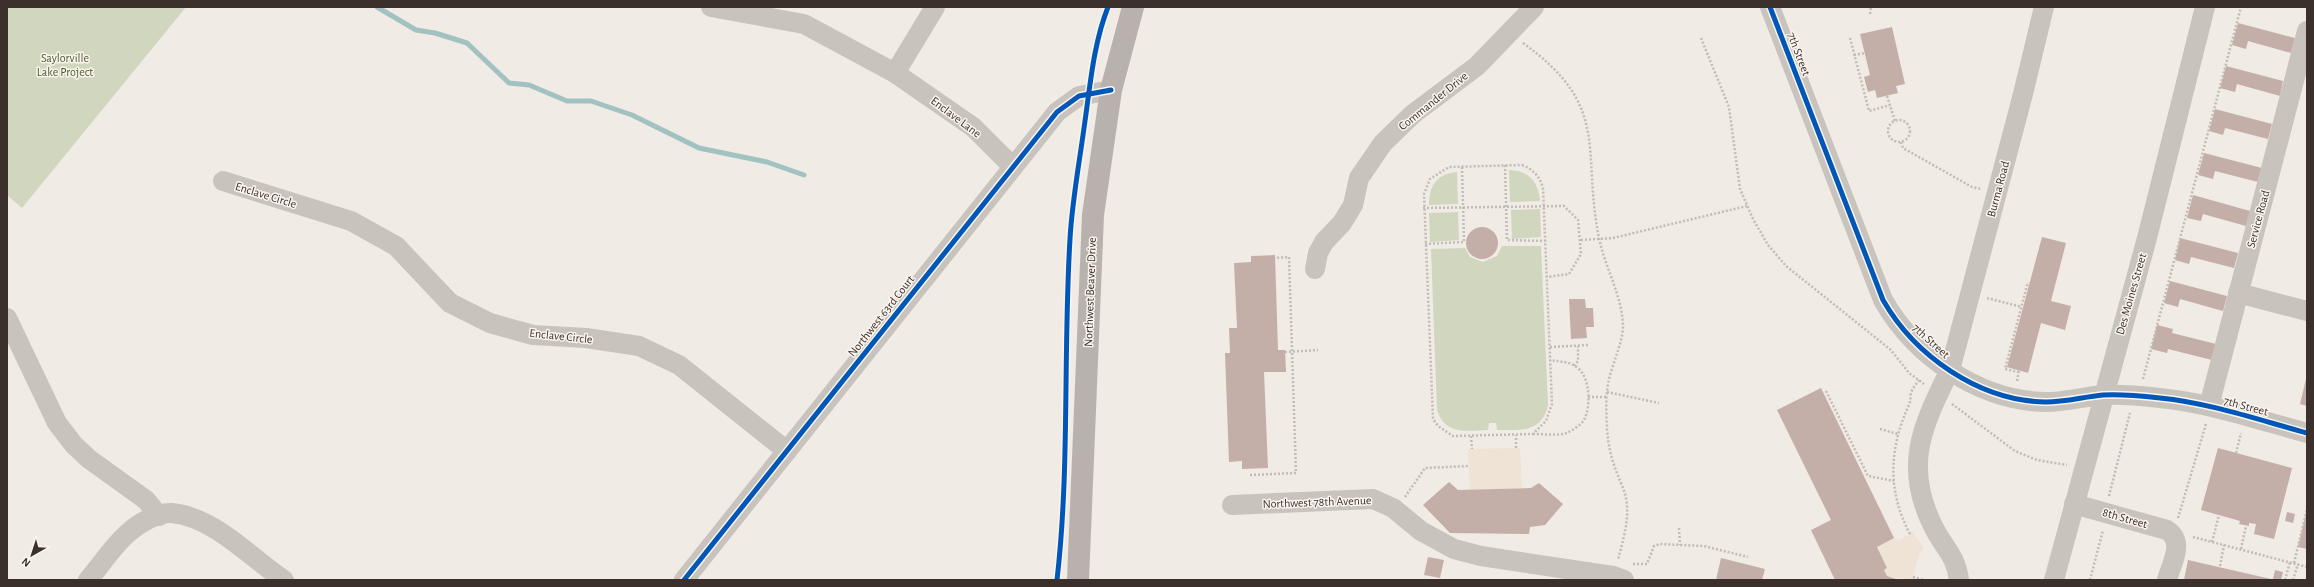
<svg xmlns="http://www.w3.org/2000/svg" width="2314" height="587" viewBox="0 0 2314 587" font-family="'Alegreya Sans',sans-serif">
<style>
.green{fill:#d1d6bf}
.plaza{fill:#eee3d5}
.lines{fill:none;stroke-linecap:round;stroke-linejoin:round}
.stream{stroke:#a1c2c1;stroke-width:5}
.building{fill:#c3afa7}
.path{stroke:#c2bbb6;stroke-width:2.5;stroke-dasharray:2 2;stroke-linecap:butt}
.minor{stroke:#c9c3be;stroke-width:20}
.major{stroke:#b8b1ad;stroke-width:22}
.cycleway-casing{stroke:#fbf5ee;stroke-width:8}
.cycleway{stroke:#0057b8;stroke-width:5}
.labels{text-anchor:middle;stroke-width:3;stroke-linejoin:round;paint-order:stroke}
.street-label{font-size:12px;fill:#3b302b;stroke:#fbf5ee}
.park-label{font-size:12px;fill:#4a5a2e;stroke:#fbf5ee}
</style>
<rect width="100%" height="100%" fill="#f0ebe5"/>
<g class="green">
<polygon points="7,7 186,7 22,208 7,195"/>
<path d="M1509,170C1529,171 1538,181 1540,201L1510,202Z"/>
<path d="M1457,172L1458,204L1429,205C1429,185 1437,174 1457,172Z"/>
<polygon points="1540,209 1541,237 1512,239 1511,210"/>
<polygon points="1458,212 1459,240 1430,242 1429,213"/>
<path d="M1502,246H1541L1548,405C1542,433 1520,430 1497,430L1496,423H1489L1488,430C1466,431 1445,435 1437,410L1431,249L1465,248L1470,257L1483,262L1497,256Z"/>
</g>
<g class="plaza">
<polygon points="1520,448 1522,488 1470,490 1468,449"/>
<polygon points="1913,532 1924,549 1920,551 1912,580 1887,576 1884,570 1887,568 1877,547 1894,538 1898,541"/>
</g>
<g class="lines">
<polyline class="stream" points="377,7 416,30 435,33 467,43 509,83 529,85 567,101 591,101 632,115 699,148 767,162 804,175"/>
</g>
<g class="building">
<polygon points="2238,23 2295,38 2291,53 2248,41 2246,49 2232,45"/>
<polygon points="1892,27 1905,84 1896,86 1898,93 1877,98 1875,90 1868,92 1864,77 1870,75 1860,34"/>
<polygon points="2226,66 2283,81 2280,96 2237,84 2235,92 2220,88"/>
<polygon points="2215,109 2272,124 2268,139 2225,128 2223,135 2209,131"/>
<polygon points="2204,153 2262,168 2258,182 2215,171 2213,179 2198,175"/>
<polygon points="2193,195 2250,211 2246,226 2203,214 2201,221 2187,218"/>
<circle cx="1482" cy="243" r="16"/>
<polygon points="2042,237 2066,243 2051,301 2071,306 2065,330 2041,323 2028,373 2007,367"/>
<polygon points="2180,238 2238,253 2234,268 2191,257 2189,264 2175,260"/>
<polygon points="1275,255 1278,350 1285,350 1286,372 1264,372 1268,468 1242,469 1242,461 1229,462 1225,353 1230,353 1229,328 1237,328 1234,263 1251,262 1251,256"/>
<polygon points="2170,281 2227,296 2223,311 2180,299 2178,307 2164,303"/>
<polygon points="1569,299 1585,299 1586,308 1593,308 1594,327 1586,327 1587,338 1571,339"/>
<polygon points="2157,325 2173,329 2172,333 2216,344 2212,360 2168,349 2167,353 2151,349"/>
<polygon points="2306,379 2307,380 2307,406 2300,404"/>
<polygon points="1821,388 1894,538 1877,547 1887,568 1884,570 1887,576 1899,580 1835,580 1811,530 1831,520 1777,410"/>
<polygon points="2218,448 2292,468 2274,539 2254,534 2256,524 2249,523 2249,526 2239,524 2240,521 2201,510"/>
<polygon points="1449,482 1458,490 1531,488 1539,483 1563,504 1545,525 1530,527 1529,534 1450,533 1423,505"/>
<polygon points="2287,512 2295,514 2293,523 2285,521"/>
<polygon points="2306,513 2307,513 2307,549 2298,547"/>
<polygon points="1428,557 1444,560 1440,578 1424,575"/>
<polygon points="1721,558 1765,569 1762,580 1716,580"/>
<polygon points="2188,560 2271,579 2271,580 2184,580"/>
<polygon points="2275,570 2283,572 2281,580 2273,579"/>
</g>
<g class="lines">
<g class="path">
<polyline points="1870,14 1871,7"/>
<polyline points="1701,38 1729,107 1740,189 1753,219 1768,245 1786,266 1891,350 1909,373 1924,384"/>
<polyline points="1850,38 1869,111 1890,105"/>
<path d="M1523,43C1612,107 1581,148 1599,238C1605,268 1623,297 1623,328C1622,342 1616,355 1612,369C1605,388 1606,408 1607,428C1608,446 1612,462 1619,478C1621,484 1625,491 1626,498C1630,519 1623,540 1618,560"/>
<polyline points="1854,55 1865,53"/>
<polyline points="1887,96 1895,121"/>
<circle cx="1899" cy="131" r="11"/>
<polyline points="1901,142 1903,148 1972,187 1981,189"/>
<polyline points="1505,165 1507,240 1545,241"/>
<path d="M1522,165C1533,169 1540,177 1543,188L1552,404L1546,421L1533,434L1453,436L1438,426L1433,419L1424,194L1430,179L1449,167Z"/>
<polyline points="1423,208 1564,206 1578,220 1581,254 1569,274 1547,277"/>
<polyline points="1581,240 1613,238 1747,206"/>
<polyline points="1425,244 1464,242 1462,166"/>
<polyline points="1987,298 2022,307"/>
<polyline points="1550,347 1588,345"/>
<polyline points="1285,352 1318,350"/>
<polyline points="1574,366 1578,361 1578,346"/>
<polyline points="2019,372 2005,369 2028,282"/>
<polyline points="2143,379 2241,7"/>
<polyline points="2017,381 2019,370"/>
<polyline points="1826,391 1868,476 1894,481"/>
<polyline points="1607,392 1659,403"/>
<polyline points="1588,397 1606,397"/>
<polyline points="1952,404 2015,451 2037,460 2067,465"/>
<polyline points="1880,429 1898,434"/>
<path d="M1533,434C1543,434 1557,436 1567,433C1573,430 1581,425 1584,420C1591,407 1590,379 1579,369C1570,361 1562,362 1550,360"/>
<polyline points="1471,436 1472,449"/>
<polyline points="1516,448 1516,435"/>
<polyline points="2236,453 2241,433"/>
<polyline points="1250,475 1296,473 1289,257 1275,258"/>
<polyline points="2109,496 2130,413"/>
<polyline points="1405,497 1425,468 1469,466"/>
<polyline points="2178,518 2206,424"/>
<polyline points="1679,528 1680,545"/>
<path d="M1910,534C1887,491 1889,448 1909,405C1911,401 1910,397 1911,393C1912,389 1916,384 1919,380"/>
<polyline points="2193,537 2307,567"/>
<polyline points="2212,542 2219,515"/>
<polyline points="2241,549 2246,526"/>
<polyline points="2294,563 2307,509"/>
<polyline points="1633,564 1647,564 1654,546 1660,544 1704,546 1748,557"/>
<polyline points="2220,566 2224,545"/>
<polyline points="1913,577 1924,580"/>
<polyline points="2090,580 2103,530"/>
<polyline points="2285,580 2290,562"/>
<polyline points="2293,580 2298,564"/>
</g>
<g class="minor">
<polyline points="711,7 804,24 895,73 973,127 1013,167"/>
<path d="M1770,7L1883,300C1915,356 1979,401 2046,402C2065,402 2083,397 2103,395C2121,394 2142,396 2160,398C2210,403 2259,420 2307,433"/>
<polyline points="895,73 935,7"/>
<polyline points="223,181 351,221 396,246 450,303 490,323 533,335 586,338 639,346 679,365 787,451"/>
<polyline points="1315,269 1318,253 1324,242 1342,223 1353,205 1359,178 1383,143 1413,114 1477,66 1534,7"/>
<polyline points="2238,293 2307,311"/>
<polyline points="7,318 57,423 74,445 89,459 146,500 159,516"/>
<polyline points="2209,406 2307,31"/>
<path d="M2074,504L2167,530C2185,542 2172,562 2167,580"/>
<polyline points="1232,505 1373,499 1393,508 1421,531 1454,549 1481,556 1613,576 1624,580"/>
<path d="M88,580C101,565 113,546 128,533C138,524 157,512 172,513C214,517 251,558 284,580"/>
<polyline points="684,580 1057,112 1079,96 1111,90"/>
<path d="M1959,580C1956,555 1943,547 1933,526C1903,466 1922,426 1950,370L2023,94L2044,7"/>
<polyline points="2054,580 2147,238 2205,7"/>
</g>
<polyline class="major" points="1078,580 1093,215 1111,90 1133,7"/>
<g class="cycleway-casing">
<g id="cycleway">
<path d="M1770,7L1883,300C1915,356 1979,401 2046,402C2065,402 2083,397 2103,395C2121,394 2142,396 2160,398C2210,403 2259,420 2307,433"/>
<polyline points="684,580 1057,112 1079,96 1111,90"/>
<path d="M1057,580C1070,467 1063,353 1070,239C1072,202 1079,165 1084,128C1090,88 1093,45 1108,7"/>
</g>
</g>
<use href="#cycleway" class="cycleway"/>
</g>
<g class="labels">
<g class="street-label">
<text transform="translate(1799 54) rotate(69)" y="4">7th Street</text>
<text transform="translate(1433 101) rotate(-39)" y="4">Commander Drive</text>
<text transform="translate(956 117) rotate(37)" y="4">Enclave Lane</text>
<text transform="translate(1998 189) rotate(-75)" y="4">Burma Road</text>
<text transform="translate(266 195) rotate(17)" y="4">Enclave Circle</text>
<text transform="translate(2258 219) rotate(-75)" y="4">Service Road</text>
<text transform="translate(1090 292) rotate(-88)" y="4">Northwest Beaver Drive</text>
<text transform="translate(2131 294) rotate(-74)" y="4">Des Moines Street</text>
<text transform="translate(881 316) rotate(-52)" y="4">Northwest 63rd Court</text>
<text transform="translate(561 336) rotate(6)" y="4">Enclave Circle</text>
<text transform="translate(1931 341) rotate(42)" y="4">7th Street</text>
<text transform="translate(2246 406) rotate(15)" y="4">7th Street</text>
<text transform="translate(1317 502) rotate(-2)" y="4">Northwest 78th Avenue</text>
<text transform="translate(2125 518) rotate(16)" y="4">8th Street</text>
</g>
<g class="park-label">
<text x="65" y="62">Saylorville<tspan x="65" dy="14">Lake Project</tspan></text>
</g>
</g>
<rect width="2314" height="587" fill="none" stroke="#3b302b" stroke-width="16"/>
<g transform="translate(32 555) rotate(219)" stroke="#fbf5ee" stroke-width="3" paint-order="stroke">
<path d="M0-3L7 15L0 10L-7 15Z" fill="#3b302b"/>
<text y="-6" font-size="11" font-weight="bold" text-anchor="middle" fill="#3b302b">N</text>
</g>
</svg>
